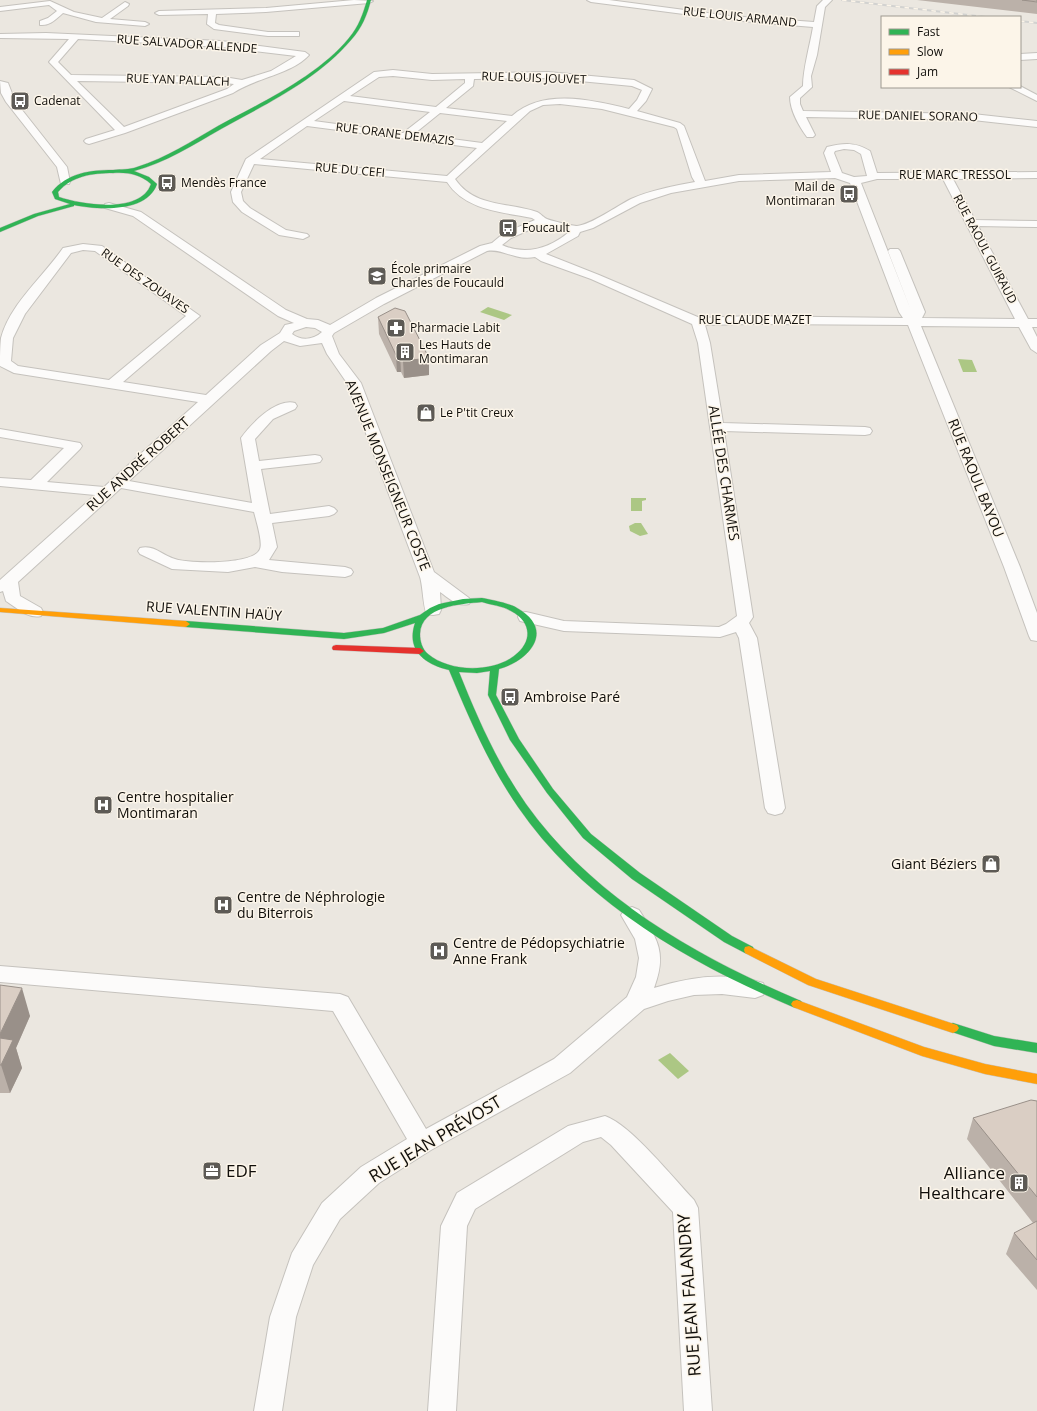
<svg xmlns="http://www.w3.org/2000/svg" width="1037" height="1411" viewBox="0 0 1037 1411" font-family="'Open Sans',sans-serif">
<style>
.water{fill:#acc784}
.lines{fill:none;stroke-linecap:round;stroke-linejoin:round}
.street-casing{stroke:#c5c2bd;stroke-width:2}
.fast-casing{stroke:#c5c2bd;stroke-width:1}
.slow-casing{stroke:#c5c2bd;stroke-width:1}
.jam-casing{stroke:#c5c2bd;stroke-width:1}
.street{fill:#fcfbfa;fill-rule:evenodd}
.fast{fill:#30b455;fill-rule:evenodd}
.slow{fill:#ff9f0a;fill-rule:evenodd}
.jam{fill:#e5322d;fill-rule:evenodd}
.rail-casing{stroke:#d2d2d0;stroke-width:2}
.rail{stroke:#fcf5e9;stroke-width:1.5;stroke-dasharray:4.5;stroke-linecap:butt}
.wall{fill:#bbb1a9}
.shaded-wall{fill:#999089}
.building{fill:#dacec4;stroke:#999089}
.labels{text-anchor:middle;stroke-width:3;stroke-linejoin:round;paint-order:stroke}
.far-street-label{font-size:12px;fill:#100e0a;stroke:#fcf5e9}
.far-poi-label{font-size:12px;fill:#100e0a;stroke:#fcf5e9;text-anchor:start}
.street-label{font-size:14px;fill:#100e0a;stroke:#fcf5e9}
.poi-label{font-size:14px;fill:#100e0a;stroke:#fcf5e9;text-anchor:start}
.near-street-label{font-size:17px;fill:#100e0a;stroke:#fcf5e9}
.near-poi-label{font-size:17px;fill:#100e0a;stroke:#fcf5e9;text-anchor:start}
</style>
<rect width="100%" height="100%" fill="#ebe7e0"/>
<g class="water">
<polygon points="488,307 512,315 504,320 480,312"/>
<polygon points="958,359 972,360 977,372 963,372"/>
<polygon points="631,498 646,498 646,500 642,501 642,511 631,511"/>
<polygon points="635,523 641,523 648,534 640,536 630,531 629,526"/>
<polygon points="670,1053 689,1071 678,1079 658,1060"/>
</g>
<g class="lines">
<g class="street-casing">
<g id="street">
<polygon points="354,0 373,1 369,3 266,12 216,14 215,23 219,25 268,32 299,32 299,36 268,36 214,29 207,24 208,14 159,15 155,13 159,11 266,8"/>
<path d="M587,0H609L730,16L814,22L817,6L823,0H832L825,7L817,55L811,76L812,87L800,98V104L803,111L973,114L1037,121V127L973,120L806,117L815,135L813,137H807C799,126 790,110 790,97L803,86C803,69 810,45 813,27L730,20L591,2Z"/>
<path d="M50,1L74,12L102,18L125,2L129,4L128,6L110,19L145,22L149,24L145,26L96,22L63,13C56,19 50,26 40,25V21L48,18L57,11L49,5L0,11V7Z"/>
<path d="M46,33L221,41L305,52L309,55C292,74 255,78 233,93L125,133L89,144L86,143L84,141L86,139L115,130L49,62L69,39L0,38V34ZM78,39L221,47L296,56L271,71L242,80L224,77L71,75L58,62ZM77,81L224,83L234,84L227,89L124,127Z"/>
<polygon points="1037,53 1037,59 1020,60 1020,54"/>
<path d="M393,70L432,74L548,72L634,80L652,89L646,101L637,111L680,123L684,126L705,181L739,175L831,172L824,153L827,147C844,143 855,142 870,151L877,173L1037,172V178L953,179L975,220L1037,221V227L978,226L1028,319H1037V327H1032L1037,337V353L1031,349L1019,327L921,326L1020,567L1037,613V641L1031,640L1029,636L1004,567L908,325L750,324L705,325L710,343L723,423L865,427L870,428L872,431L870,434L865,435L724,431L753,617L749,623L757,638L785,808L782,813L775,815L768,813L765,808L739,638L736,632L720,637L564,631L520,621L518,617L520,613L526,612L564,621L719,627L726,624L737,616L698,343L692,324L591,279L541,261L535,257C515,261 502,248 487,251L384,304L334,333L332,336L339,354L361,383L434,572L469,598L471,601L469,604C457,607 449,598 440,592L441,610L439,614L433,615L427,614C423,608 423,586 420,577L347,383L327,354L322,343L300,346L284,341L271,351L129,481L252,503L241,438C251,424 276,398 295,403L297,406L295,409L273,419L255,439L259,461L315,455L320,456L322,459L320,462L315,463L261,469L270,514L329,506L334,508L337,511L334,514L329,516L272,523L277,547L269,560L345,567L351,569L353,572L351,575L345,577L282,572L255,567L228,572L172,569L140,554L138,551L140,548C154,544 163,556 175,559C189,564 254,565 260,549C263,542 256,520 254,512L121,488L18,582L20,596L41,608L43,612L41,616C28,619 17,608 6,601L3,591L0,592V580L95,495L0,486V478L31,480L64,448L0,437V429L80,443L82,446L80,449L47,482L104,487L198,402L14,373L0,366C0,358 0,347 1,338C10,304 43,277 63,248L83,244L102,246L200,316L123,382L206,395L261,345L280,333L285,325L294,323L278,316L133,216L105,208L104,206L105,204L109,203L141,212L286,310L307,319L318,320L330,325L376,298L480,246L492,243L504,233L535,220L532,218C501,212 465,210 447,182L254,164L241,192L243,201L250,208L286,230L307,234L309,236L303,239L279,235L242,212L233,202L231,192L246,159L374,72ZM393,76L432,80L465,79V83L436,107L350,96L379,77ZM548,78L632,86L642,90L637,100L629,109C592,100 543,88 512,116L446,108L473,86L474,79ZM344,101L430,112L403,133L314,121ZM560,104L602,109L674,127L677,129L692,177L695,182C674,186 651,190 631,199C617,206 591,225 577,226C573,226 552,221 547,219C544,218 541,214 537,212C509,202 475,208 455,179L530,111L543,105ZM440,113L507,121L482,143L414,134ZM307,126L477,148L447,176L260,159ZM844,149L854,150L861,154L867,176L854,177L842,173L834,153L835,151ZM835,178L850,183L899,312L903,318L750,316L700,318L599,275L546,254L578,236L580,232L593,228L640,203L671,193L739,181ZM877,179H943L1015,319L922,318L925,312L900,251L898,249H890L888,251L912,313L861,183ZM538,226H550L569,232C550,248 526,256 502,245L511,238ZM83,250L95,251L186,316L109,380L18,366L11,361L13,338L25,314L71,253ZM306,327L315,328L322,332C313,340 301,341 292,334L294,331Z"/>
<polygon points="0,81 8,83 15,101 67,167 70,182 69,184 61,184 57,167 6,102 1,93"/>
<polygon points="1020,86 1037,95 1037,101 1009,87"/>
<path d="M632,907L639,910C658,940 667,953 654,988C689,977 727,971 763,983L766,989L763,995L755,998L722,994L694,995L668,1001L644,1009L570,1073L431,1150L379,1183L340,1219L313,1265L296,1317L282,1411H254L270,1317L292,1253L322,1203L361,1167L407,1139L333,1011L0,982V966L340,994L348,997L426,1129L554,1059L627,997L636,977L639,958L635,939L621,915L625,910Z"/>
<path d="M605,1116C631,1125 673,1178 694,1200L698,1208L712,1411H684L673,1212L611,1145L601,1137L583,1142L475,1209L467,1226L456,1411H428L441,1226L457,1193L568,1126Z"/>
</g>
</g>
<g class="fast-casing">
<g id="fast">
<path d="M367,0H371C367,15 362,28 351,40C317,80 266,104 221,129C193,145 165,163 134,171L149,177L157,184C147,213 99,210 74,205V206L38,216L0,232V228L34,214L70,204L55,199L52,192C67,173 90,170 113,170C121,169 129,170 137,167C166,158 192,141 218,126C261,103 318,76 349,38C359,26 363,14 367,0ZM113,173C127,172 140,174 151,184C141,214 83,205 59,197L58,192C72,176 92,173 113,173Z"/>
<path d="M482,598C492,600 509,603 517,608C555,629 531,660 499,669L496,695L519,739L553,789L591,834L640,873L732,936L753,947L754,950L753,953L749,954L745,953L724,942L632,879L583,838L547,793L510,740L488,695L490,671L477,673L459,672C477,717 497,763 526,804C593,898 697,957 801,1001L803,1004L801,1007L797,1008L793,1007C689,963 583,902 518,807C489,765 469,718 449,670C424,664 406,650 415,623L384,633L344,639L186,627L182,624L186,621L344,633L383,628L420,615L430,608L439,604L463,599ZM482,602C491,605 503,606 511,611C532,622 533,642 514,656C492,673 449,672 428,654C422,649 420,641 420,634C421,606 461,604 482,602Z"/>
<polygon points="953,1023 994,1036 1037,1043 1037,1053 994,1046 949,1031 947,1028 949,1025"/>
</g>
</g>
<g class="slow-casing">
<g id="slow">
<polygon points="0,608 186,621 190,624 186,627 0,612"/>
<polygon points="749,946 816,979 957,1025 959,1028 957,1031 953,1033 808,985 745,953 744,950 745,947"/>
<polygon points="797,1000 924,1047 985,1064 1037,1074 1037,1084 985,1074 922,1056 793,1007 791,1004 793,1001"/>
</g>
</g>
<g class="jam-casing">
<polygon id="jam" points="336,645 420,648 424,651 420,654 333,650 332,648 333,646"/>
</g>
<use href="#street" class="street"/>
<use href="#fast" class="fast"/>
<use href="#slow" class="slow"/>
<use href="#jam" class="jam"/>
<g class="rail-casing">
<g id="rail">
<polyline points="842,0 985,17"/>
<polyline points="1020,21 1037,23"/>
</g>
</g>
<use href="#rail" class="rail"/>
</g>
<g class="wall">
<polygon points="917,0 1037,0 1037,14"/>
<polygon points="378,317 429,358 429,375 404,378 401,372 397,372 379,334"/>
<polygon points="0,985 30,1016 16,1048 22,1068 10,1093 0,1093"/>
<polygon points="1037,1101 1037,1290 1006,1254 1014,1233 1033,1223 967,1139 973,1118"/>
</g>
<g class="shaded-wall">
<polygon points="400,354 401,372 397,372 396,355"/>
<polygon points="429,358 429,375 404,378 403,361"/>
<polygon points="22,988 30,1016 16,1048 22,1068 10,1093 1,1065 0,1034"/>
</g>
<g class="building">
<polygon points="1022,0 1037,0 1037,2"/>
<polygon points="395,308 405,311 429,358 403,361 400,354 396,355 378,317"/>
<polygon points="0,985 22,988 0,1034"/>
<polygon points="0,1038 13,1040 1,1065 0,1065"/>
<polygon points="1031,1100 1037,1101 1037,1197 973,1118"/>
<polygon points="1037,1221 1037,1260 1014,1233"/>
</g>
<defs>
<g id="bus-square" transform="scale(1)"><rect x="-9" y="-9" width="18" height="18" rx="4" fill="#5d5a55" stroke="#fcf5e9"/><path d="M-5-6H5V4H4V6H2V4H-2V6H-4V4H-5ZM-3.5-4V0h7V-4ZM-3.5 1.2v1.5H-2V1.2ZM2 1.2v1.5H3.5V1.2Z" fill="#fff"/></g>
<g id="school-square" transform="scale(1)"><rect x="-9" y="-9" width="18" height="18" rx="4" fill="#5d5a55" stroke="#fcf5e9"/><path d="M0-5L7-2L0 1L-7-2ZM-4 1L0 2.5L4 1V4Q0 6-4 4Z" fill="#fff"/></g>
<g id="pharmacy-square" transform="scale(1)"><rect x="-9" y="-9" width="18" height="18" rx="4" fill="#5d5a55" stroke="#fcf5e9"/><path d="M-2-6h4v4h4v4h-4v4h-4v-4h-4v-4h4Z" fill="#fff"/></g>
<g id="building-square" transform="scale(1)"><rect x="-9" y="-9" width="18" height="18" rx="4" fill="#5d5a55" stroke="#fcf5e9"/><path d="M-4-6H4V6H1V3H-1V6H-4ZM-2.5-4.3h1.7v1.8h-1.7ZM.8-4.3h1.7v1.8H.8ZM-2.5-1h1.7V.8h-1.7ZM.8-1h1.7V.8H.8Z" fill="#fff"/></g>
<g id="shop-square" transform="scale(1)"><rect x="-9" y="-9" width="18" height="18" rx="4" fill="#5d5a55" stroke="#fcf5e9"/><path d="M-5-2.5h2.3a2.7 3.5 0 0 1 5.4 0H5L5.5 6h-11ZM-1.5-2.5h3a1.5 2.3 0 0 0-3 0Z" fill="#fff"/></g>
<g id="hospital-square" transform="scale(1)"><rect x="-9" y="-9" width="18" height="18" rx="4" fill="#5d5a55" stroke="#fcf5e9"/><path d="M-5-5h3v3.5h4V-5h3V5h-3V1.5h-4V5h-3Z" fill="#fff"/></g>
<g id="office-square" transform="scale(1)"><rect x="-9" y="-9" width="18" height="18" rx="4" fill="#5d5a55" stroke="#fcf5e9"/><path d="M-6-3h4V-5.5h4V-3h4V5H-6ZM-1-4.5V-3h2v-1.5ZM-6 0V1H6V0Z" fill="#fff"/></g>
</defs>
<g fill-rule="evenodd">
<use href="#bus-square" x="20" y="101"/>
<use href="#bus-square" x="167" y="183"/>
<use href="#bus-square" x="849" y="194"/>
<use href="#bus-square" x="508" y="228"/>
<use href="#school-square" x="377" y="276"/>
<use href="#pharmacy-square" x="396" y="328"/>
<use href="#building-square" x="405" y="352"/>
<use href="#shop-square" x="426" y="413"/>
<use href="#bus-square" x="510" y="697"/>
<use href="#hospital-square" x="103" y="805"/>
<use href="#shop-square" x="991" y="864"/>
<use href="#hospital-square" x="223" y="905"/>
<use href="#hospital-square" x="439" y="951"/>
<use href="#office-square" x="212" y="1171"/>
<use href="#building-square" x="1019" y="1183"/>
</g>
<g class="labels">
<g class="far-street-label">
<text transform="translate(740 17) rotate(6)" y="4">RUE LOUIS ARMAND</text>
<text transform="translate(187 44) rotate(4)" y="4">RUE SALVADOR ALLENDE</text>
<text transform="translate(534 78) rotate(2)" y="4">RUE LOUIS JOUVET</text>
<text transform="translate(178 80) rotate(2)" y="4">RUE YAN PALLACH</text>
<text transform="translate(918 116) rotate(1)" y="4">RUE DANIEL SORANO</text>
<text transform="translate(395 134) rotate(7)" y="4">RUE ORANE DEMAZIS</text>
<text transform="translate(350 170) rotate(5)" y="4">RUE DU CEFI</text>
<text x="955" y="179">RUE MARC TRESSOL</text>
<text transform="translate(985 249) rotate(62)" y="4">RUE RAOUL GUIRAUD</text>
<text transform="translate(145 281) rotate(35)" y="4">RUE DES ZOUAVES</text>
<text x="755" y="324">RUE CLAUDE MAZET</text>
</g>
<g class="far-poi-label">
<text x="34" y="105">Cadenat</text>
<text x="181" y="187">Mendès France</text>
<text x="835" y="191" text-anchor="end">Mail de<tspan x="835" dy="14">Montimaran</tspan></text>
<text x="522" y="232">Foucault</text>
<text x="391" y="273">École primaire<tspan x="391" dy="14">Charles de Foucauld</tspan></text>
<text x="410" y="332">Pharmacie Labit</text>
<text x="419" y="349">Les Hauts de<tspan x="419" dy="14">Montimaran</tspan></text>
<text x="440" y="417">Le P'tit Creux</text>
</g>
<g class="street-label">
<text transform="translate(138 464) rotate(-42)" y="5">RUE ANDRÉ ROBERT</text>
<text transform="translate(724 473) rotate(81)" y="5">ALLÉE DES CHARMES</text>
<text transform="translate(388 475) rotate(68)" y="5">AVENUE MONSEIGNEUR COSTE</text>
<text transform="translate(976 478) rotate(68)" y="5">RUE RAOUL BAYOU</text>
<text transform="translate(214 611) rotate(4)" y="5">RUE VALENTIN HAÜY</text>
</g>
<g class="poi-label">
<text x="524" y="702">Ambroise Paré</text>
<text x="117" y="802">Centre hospitalier<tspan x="117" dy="16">Montimaran</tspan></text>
<text x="977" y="869" text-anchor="end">Giant Béziers</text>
<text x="237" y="902">Centre de Néphrologie<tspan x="237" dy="16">du Biterrois</tspan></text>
<text x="453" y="948">Centre de Pédopsychiatrie<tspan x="453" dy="16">Anne Frank</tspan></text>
</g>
<g class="near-street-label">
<text transform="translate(435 1139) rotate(-31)" y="6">RUE JEAN PRÉVOST</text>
<text transform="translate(689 1295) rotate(-94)" y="6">RUE JEAN FALANDRY</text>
</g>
<g class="near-poi-label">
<text x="226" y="1177">EDF</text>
<text x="1005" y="1179" text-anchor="end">Alliance<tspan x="1005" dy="20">Healthcare</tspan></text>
</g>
</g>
<rect x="881" y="16" width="140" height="72" fill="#fcf5e9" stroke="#9e9990"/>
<rect x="889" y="29" width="20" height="6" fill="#30b455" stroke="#9e9990"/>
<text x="917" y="36" font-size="12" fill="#100e0a">Fast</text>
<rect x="889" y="49" width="20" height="6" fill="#ff9f0a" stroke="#9e9990"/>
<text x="917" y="56" font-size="12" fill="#100e0a">Slow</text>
<rect x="889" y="69" width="20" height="6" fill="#e5322d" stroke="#9e9990"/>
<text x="917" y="76" font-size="12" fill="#100e0a">Jam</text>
</svg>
